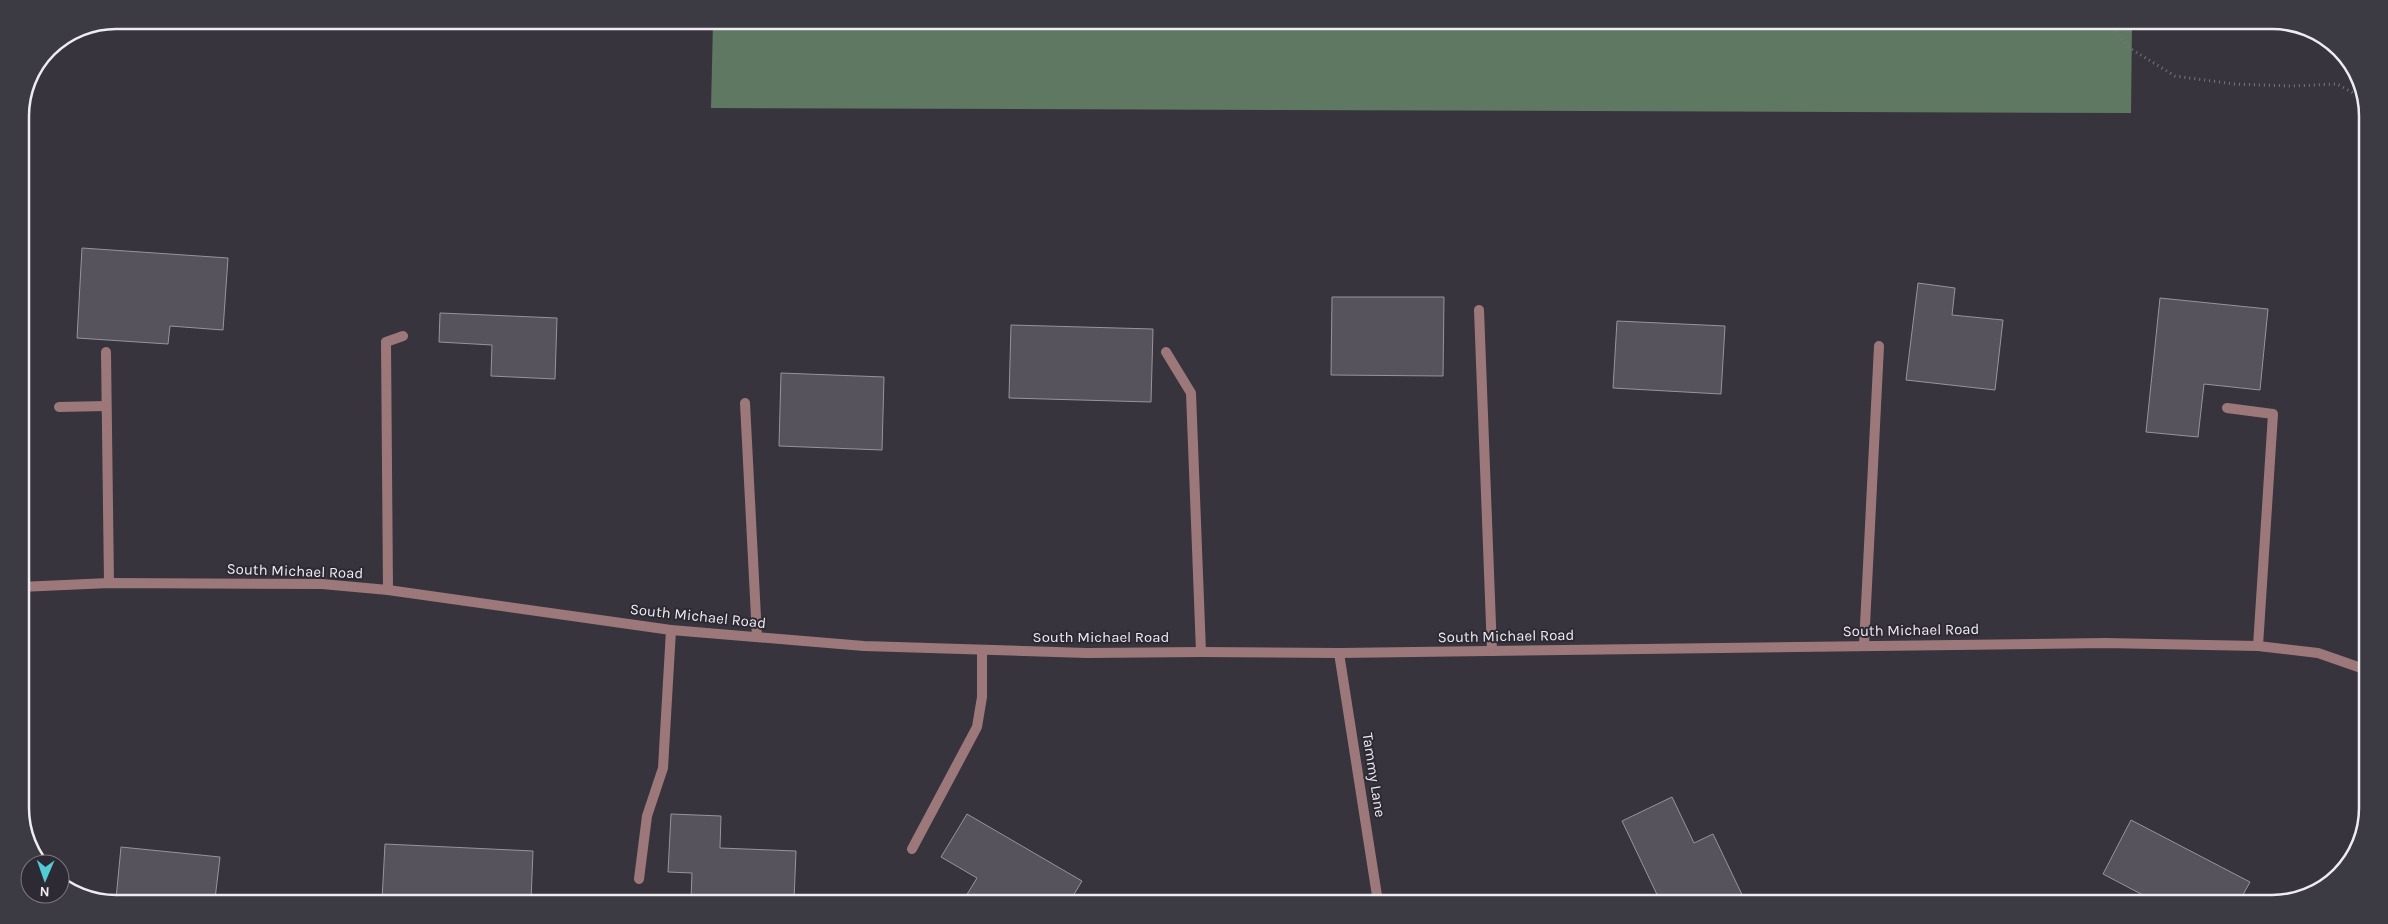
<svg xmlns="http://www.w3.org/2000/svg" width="2388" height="924" viewBox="0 0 2388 924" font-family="Karla,sans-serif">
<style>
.forest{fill:#5e7862}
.building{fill:#57535d;stroke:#98949f}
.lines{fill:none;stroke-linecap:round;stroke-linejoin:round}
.path{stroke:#79777e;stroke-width:3;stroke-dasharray:1 4;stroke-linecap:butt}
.lane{stroke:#9d787a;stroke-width:10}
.street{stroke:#9d787a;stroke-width:10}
.labels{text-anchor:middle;stroke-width:4;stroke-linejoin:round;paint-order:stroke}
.street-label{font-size:15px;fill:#eeecf2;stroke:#2d2a33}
.rim{fill:none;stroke:#eeecf2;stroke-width:2.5}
</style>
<rect width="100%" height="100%" fill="#37343d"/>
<polygon class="forest" points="713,21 2132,25 2131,113 711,108"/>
<g class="building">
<polygon points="82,248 228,258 223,330 170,326 168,344 77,338"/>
<polygon points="1918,283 1955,288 1952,315 2003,320 1995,390 1906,380"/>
<polygon points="1332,297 1444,297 1443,376 1331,375"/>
<polygon points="2160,298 2268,309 2260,390 2204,384 2198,437 2146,432"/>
<polygon points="440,313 557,318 555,379 491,376 492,345 439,342"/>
<polygon points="1617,321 1725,326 1721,394 1613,388"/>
<polygon points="1011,325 1153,329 1151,402 1009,398"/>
<polygon points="781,373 884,377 882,450 779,446"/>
<polygon points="1672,797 1694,843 1713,834 1746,903 1661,903 1622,821"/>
<polygon points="671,814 721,816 720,848 796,851 794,901 691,900 692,873 668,872"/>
<polygon points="967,814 1082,881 1070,901 963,901 977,878 941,857"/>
<polygon points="2131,820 2250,882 2238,904 2160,904 2103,874"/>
<polygon points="385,844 533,851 531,900 382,900"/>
<polygon points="121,847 220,857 215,899 116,899"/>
</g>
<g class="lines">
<polyline class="path" points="2107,25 2131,49 2175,76 2234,84 2291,86 2337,84 2364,99"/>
<g class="lane">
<polyline points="1479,310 1492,651"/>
<polyline points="106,352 109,583"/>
<polyline points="1166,352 1191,393 1201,652"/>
<polyline points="745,403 757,637"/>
<polyline points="59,407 106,406"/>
<polyline points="2227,408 2273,414 2258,646"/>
<polyline points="388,590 386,342 403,336"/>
<polyline points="1864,645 1879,346"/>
<polyline points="912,849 977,727 982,697 982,650"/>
<polyline points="639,879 647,816 663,768 671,630"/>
</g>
<g class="street">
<polyline points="20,587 109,583 322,584 388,590 671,630 864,646 1087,653 1201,652 1339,653 2105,643 2258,646 2318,653 2364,669"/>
<polyline points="1339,653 1378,902"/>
</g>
</g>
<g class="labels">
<g class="street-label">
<text transform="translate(295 571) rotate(2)" y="5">South Michael Road</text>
<text transform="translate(698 616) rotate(6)" y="5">South Michael Road</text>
<text transform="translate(1911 630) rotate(-1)" y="5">South Michael Road</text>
<text transform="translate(1506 636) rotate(-1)" y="5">South Michael Road</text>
<text x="1101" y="642">South Michael Road</text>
<text transform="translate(1374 775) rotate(81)" y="5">Tammy Lane</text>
</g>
</g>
<path d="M0 0H2388V924H0ZM116 29H2272A87 87 0 0 1 2359 116V808A87 87 0 0 1 2272 895H116A87 87 0 0 1 29 808V116A87 87 0 0 1 116 29Z" fill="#3c3a42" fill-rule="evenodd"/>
<path class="rim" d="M116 29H2272A87 87 0 0 1 2359 116V808A87 87 0 0 1 2272 895H116A87 87 0 0 1 29 808V116A87 87 0 0 1 116 29Z"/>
<g transform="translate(45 879) rotate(182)"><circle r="24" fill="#2d2a33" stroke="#7a787f"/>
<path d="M0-4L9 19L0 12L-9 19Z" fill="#52cbd7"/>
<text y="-8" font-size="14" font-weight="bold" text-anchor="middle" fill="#eeecf2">N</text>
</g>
</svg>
